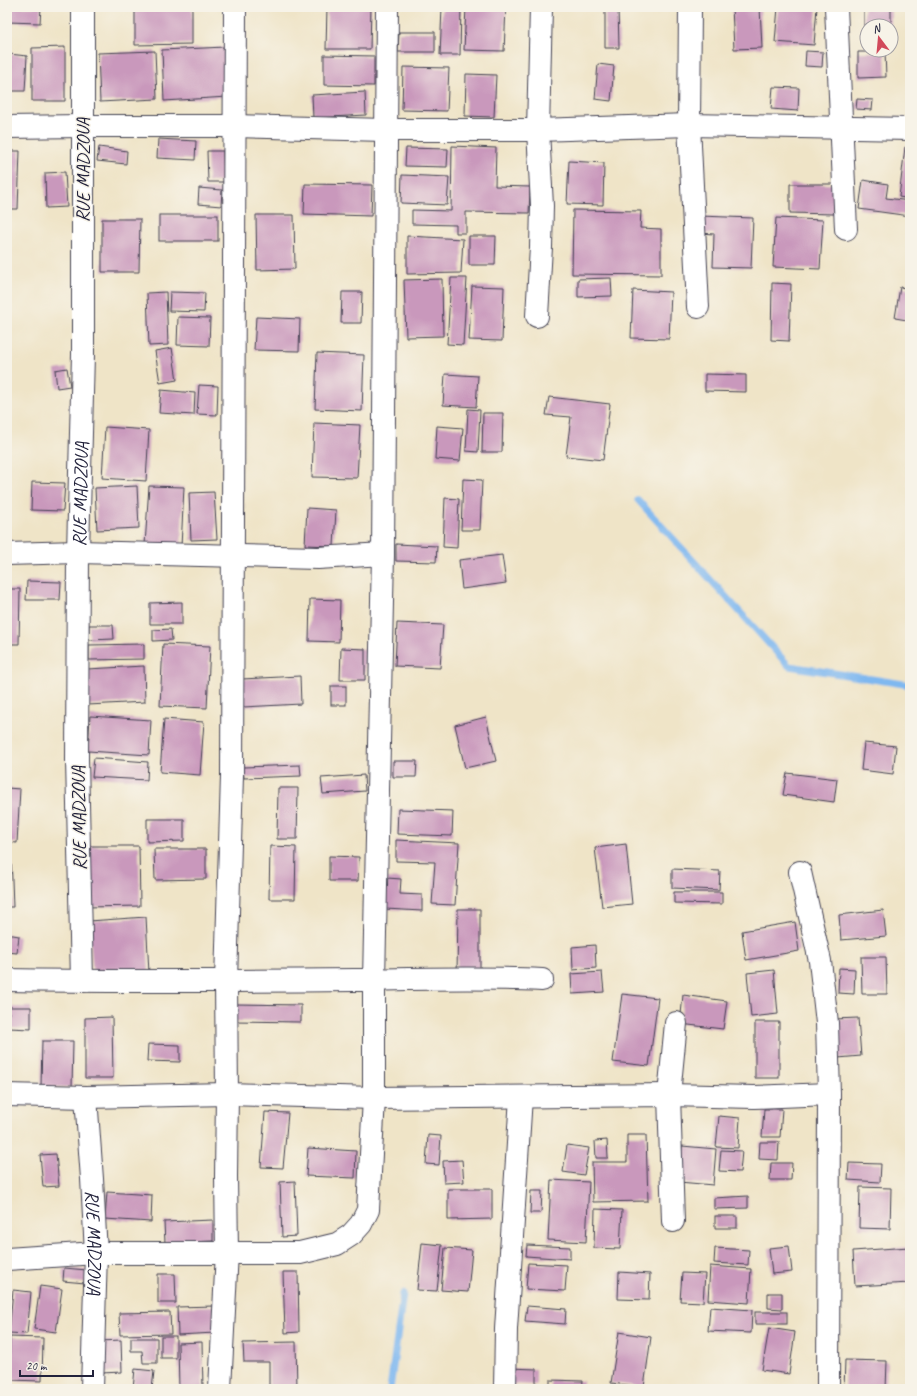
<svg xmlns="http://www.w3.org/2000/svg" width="917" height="1396" viewBox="0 0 917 1396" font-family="Caveat,sans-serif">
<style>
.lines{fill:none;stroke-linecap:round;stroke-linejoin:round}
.stream{stroke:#7fb8f0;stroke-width:7}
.building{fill:#c998bc}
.street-casing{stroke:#413f50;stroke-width:24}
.street{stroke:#fff;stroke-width:22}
.labels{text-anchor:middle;stroke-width:3;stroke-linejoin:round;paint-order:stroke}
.street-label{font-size:19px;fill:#22223b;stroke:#f7f3e8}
</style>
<rect width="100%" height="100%" fill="#f7f3e8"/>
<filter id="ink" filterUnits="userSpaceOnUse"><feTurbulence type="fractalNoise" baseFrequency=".025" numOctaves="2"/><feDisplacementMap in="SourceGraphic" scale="8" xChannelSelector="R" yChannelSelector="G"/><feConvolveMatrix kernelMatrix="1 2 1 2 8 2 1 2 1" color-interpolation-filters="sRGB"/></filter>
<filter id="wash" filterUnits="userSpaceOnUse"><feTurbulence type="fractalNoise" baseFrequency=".012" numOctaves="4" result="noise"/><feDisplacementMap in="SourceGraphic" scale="16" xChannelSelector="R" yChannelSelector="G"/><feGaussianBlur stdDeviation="0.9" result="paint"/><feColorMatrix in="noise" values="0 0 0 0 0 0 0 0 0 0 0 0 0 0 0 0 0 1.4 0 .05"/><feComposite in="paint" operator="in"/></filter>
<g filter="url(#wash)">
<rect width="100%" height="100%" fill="#efe4c7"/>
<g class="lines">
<g class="stream">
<polyline points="638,500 789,666 910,685"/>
<polyline points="390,1389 403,1294"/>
</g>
</g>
<g id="blocks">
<g class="building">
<polygon points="7,7 41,7 40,23 7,22"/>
<polygon points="135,7 192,7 192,44 135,45"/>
<polygon points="327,7 371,7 370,49 326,49"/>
<polygon points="442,7 461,7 460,55 440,55"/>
<polygon points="466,7 506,7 504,51 464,50"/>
<polygon points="605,7 618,7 619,48 605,48"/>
<polygon points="732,7 760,7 762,48 734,49"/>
<polygon points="778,7 817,7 814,45 775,42"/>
<polygon points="864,7 891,7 891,26 867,26 867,36 864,36"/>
<polygon points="399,32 435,32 435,52 398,52"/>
<polygon points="65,47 65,101 32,101 32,48"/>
<polygon points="225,47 227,97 164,101 162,50"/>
<polygon points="155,51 157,99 100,102 98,53"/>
<polygon points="806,51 823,52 822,67 805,66"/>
<polygon points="858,52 885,52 886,77 858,78"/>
<polygon points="9,54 27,56 25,91 8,91"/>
<polygon points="324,55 374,56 374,86 324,85"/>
<polygon points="598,64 614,66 611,101 595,99"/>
<polygon points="403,67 449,68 447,111 402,110"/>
<polygon points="466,74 496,75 494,117 465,116"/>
<polygon points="773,87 799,88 798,111 771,109"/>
<polygon points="365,92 366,115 313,118 312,95"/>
<polygon points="857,99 873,100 872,110 856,109"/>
<polygon points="158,139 196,141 195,160 157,158"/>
<polygon points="452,146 496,148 495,186 530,187 529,213 466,212 466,233 456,233 456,225 412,224 412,210 451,211"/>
<polygon points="99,147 127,151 126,164 97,161"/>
<polygon points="905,147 910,147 910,199 899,197"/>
<polygon points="406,148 448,149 447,167 405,166"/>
<polygon points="7,151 20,151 18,209 7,209"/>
<polygon points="207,151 223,151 224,182 208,182"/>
<polygon points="569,161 604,163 603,205 567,204"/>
<polygon points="65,172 67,207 46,208 45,173"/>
<polygon points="402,175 449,177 447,205 401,203"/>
<polygon points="863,180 888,184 886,198 910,201 910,216 859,209"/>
<polygon points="305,184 372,185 371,216 304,214"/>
<polygon points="790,184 835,184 834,214 790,213"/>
<polygon points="199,188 222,190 221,206 198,204"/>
<polygon points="573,210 641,211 640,228 661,229 661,275 572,274"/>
<rect x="159" y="215" width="59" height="26"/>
<polygon points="256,215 294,215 295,269 257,270"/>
<polygon points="700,216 753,218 751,268 713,267 714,234 699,233"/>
<polygon points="776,218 823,220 820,269 773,267"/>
<polygon points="102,219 140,219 139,272 102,272"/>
<polygon points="407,236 463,239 461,273 407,274"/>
<polygon points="469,236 496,236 495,265 469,265"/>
<polygon points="451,278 467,278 463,345 447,344"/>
<polygon points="611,278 612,296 578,297 578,279"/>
<polygon points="442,279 443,336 406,337 404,280"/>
<polygon points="772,283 791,284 789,341 771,340"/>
<polygon points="472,286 504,287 502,341 469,340"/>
<polygon points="900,287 910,289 910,304 907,320 895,318"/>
<polygon points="633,290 671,292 669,339 631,338"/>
<polygon points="166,292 168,345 149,346 147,293"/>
<polygon points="170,292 205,293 204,312 169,311"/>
<polygon points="342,292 362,292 361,323 341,323"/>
<polygon points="178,317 210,318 209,346 177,345"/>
<polygon points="256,317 300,319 299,351 254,350"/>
<polygon points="172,348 177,380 160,383 155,351"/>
<polygon points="317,353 364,355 362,411 315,409"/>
<polygon points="67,368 70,386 57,388 55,370"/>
<polygon points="445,374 478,376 476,407 443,405"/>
<polygon points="705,374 746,375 746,392 705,391"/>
<polygon points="199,385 218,386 217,415 197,414"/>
<polygon points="161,390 195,393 194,415 159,413"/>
<polygon points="549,397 610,404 603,460 566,456 571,417 546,415"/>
<polygon points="468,409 480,410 478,452 466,451"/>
<polygon points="483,413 503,413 502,452 482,452"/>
<polygon points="314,423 360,425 357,478 312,477"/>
<polygon points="437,426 463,428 460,461 435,459"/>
<polygon points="105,427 149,430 146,481 102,478"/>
<polygon points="463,479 482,480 480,530 461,530"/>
<polygon points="32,482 65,483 63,511 31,510"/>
<polygon points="137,486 139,528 97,530 95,488"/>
<polygon points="149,486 184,487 181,547 145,545"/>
<polygon points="214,492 217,539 191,540 189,493"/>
<polygon points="445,498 459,499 457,548 443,547"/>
<polygon points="307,508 336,510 334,546 305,545"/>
<polygon points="396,544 437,546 436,562 396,561"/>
<polygon points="502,555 506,583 462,589 459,560"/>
<polygon points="27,581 61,582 60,600 26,600"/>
<polygon points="7,589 20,589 19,644 7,644"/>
<polygon points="310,599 340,600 339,642 309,641"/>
<polygon points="182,602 182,624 150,624 150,603"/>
<polygon points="397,623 443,625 440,668 395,666"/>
<polygon points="89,625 113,625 114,639 89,640"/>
<polygon points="171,629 172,640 153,641 153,630"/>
<polygon points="144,644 144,659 89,660 89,645"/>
<polygon points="163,644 210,646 207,708 160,706"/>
<polygon points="341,648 365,649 365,680 340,680"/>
<polygon points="144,666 145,702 88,705 87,669"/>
<polygon points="300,676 301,704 243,707 242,679"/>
<rect x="331" y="686" width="15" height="19"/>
<polygon points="90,716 151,720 149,755 88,751"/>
<polygon points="486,717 496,761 465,768 455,725"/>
<polygon points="164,719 204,722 200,775 160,772"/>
<polygon points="864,743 896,746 893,774 861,770"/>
<polygon points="94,758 148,762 147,780 92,777"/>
<polygon points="393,761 417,761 416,777 393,777"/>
<polygon points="300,765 301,776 244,778 243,767"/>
<polygon points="787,773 837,779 834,802 783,795"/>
<polygon points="364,775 365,791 323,794 321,778"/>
<polygon points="7,788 20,789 17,843 7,842"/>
<polygon points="278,788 298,788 297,839 277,839"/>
<polygon points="398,809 453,811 452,836 397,834"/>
<polygon points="147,819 184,819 184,841 147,842"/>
<polygon points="396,840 459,843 455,905 432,904 435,862 396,861"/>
<polygon points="626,844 632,904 602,907 595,848"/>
<polygon points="86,846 139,846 140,906 86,907"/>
<polygon points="270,846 296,847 295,899 269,899"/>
<polygon points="154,849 206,849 206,879 155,880"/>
<polygon points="7,853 11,853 13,907 7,907"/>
<polygon points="329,856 359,857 358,881 329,881"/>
<polygon points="672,869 720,871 719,890 672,888"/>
<polygon points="387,878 401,879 400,894 422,895 422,911 385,909"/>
<polygon points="674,892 722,892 722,904 674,903"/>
<polygon points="458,909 480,909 480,974 457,974"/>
<polygon points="883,910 886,936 841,940 839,915"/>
<polygon points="146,917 149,973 93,976 89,921"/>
<polygon points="795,922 799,951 746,960 742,931"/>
<polygon points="7,934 19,936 17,953 7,952"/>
<polygon points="595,945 596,968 573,970 572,947"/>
<polygon points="861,957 886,957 887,994 862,994"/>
<polygon points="839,968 855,969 854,994 838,993"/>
<polygon points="774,970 778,1014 751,1017 747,973"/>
<polygon points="602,972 604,992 572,994 571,974"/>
<polygon points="622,994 658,998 649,1066 613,1062"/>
<polygon points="683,995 727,1001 723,1029 680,1024"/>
<polygon points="235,1004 301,1005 301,1022 234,1021"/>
<polygon points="9,1007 31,1007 31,1029 9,1028"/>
<polygon points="112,1017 113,1078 85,1078 85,1018"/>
<polygon points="858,1018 861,1056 838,1058 834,1019"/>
<rect x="755" y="1022" width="24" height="56"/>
<polygon points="42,1041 73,1041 72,1087 41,1087"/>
<polygon points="148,1044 180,1045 180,1062 147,1061"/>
<polygon points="764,1109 782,1109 780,1137 762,1137"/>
<polygon points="265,1112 288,1113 283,1168 261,1167"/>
<polygon points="719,1116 740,1118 738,1148 716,1147"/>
<polygon points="428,1135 441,1136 439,1165 426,1164"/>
<polygon points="627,1135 646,1135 648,1201 593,1202 592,1162 627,1162"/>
<polygon points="607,1140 608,1158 596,1158 595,1141"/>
<polygon points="760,1142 779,1142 778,1160 759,1159"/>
<polygon points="567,1145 589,1148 584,1175 563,1172"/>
<polygon points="682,1146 716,1149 713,1185 679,1182"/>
<polygon points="308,1148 356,1151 355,1178 306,1176"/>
<polygon points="721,1150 742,1151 740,1172 719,1171"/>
<polygon points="56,1154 59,1186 43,1187 40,1155"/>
<polygon points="462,1160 464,1182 444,1183 443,1161"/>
<polygon points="771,1163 792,1163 791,1180 770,1180"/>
<polygon points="849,1163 881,1164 880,1182 848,1180"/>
<polygon points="551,1180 589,1182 586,1242 548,1240"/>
<polygon points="295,1181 297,1236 282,1237 280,1182"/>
<polygon points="860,1187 891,1188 890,1229 859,1228"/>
<polygon points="448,1189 492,1189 492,1219 448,1220"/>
<polygon points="531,1191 542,1191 541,1213 530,1213"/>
<polygon points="107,1192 152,1195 151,1222 105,1219"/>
<polygon points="748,1196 748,1208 714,1209 714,1198"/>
<polygon points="595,1209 622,1210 620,1249 594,1248"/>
<rect x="715" y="1216" width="22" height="12"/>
<polygon points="213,1220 213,1241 165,1243 164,1222"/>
<polygon points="422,1243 442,1245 437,1291 417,1290"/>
<polygon points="527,1245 570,1247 570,1259 526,1256"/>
<polygon points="789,1246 792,1272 772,1274 769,1248"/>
<polygon points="909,1247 910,1283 855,1286 853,1251"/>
<polygon points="445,1248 472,1250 468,1292 441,1290"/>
<polygon points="715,1248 749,1250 748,1265 714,1263"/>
<polygon points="528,1263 567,1265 565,1291 526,1289"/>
<polygon points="710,1266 751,1269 749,1303 708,1300"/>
<polygon points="64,1268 87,1270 85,1283 63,1281"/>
<polygon points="7,1271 10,1272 8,1287 7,1287"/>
<polygon points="283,1272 298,1272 299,1332 285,1333"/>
<polygon points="619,1272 650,1274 649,1300 618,1299"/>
<polygon points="682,1273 705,1274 703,1302 680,1301"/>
<polygon points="158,1274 175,1274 176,1303 158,1303"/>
<polygon points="40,1286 62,1289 56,1332 34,1329"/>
<polygon points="13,1290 31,1292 27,1334 9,1333"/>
<polygon points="768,1293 782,1293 782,1309 768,1308"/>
<polygon points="214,1306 215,1333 178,1335 177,1307"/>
<polygon points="527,1306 566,1309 565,1324 525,1321"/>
<polygon points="710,1307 752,1310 751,1333 708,1331"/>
<polygon points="170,1312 171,1334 120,1335 119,1313"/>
<rect x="755" y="1312" width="32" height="12"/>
<polygon points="769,1328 795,1332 789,1374 762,1370"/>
<polygon points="619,1332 651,1337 644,1387 611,1383"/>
<rect x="161" y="1336" width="15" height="22"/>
<polygon points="10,1337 43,1338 42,1381 9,1380"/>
<polygon points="131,1338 157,1338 157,1363 143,1363 142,1351 131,1351"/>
<polygon points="121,1340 122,1372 101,1373 100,1341"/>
<polygon points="202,1342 203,1389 179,1389 178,1343"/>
<polygon points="296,1342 297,1389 269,1389 269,1362 244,1362 243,1343"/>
<polygon points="845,1360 887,1361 886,1389 844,1389"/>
<polygon points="509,1368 536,1369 536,1385 508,1384"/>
<polygon points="135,1369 154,1371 152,1389 133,1389"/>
<polygon points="550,1380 583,1381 582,1389 550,1389"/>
</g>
</g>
</g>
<g filter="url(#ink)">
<use href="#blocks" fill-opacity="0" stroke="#413f50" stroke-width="1"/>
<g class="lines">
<g class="street-casing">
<g id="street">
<polyline points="690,7 689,125 698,307"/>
<polyline points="836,7 846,229"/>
<polyline points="7,127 82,126 235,126 385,130 538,130 689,125 910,129"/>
<polyline points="537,316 541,247 542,206 538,130 541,7"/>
<polyline points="7,554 78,552 318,558 383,554"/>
<polyline points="800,872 820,961 827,1023 829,1094 828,1389"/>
<path d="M7,980C123,982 239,981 355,980C417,979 480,977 542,980"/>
<path id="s1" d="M82,981L77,760L78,552L83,354V7"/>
<polyline points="7,1095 86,1097 227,1094 374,1098 669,1095 754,1097 829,1094"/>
<path id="s2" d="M86,1097L92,1179L96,1253L92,1389"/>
<polyline points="673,1221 669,1095 676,1023"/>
<polyline points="7,1259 96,1253 300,1253 337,1244 351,1235 361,1224 368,1210 374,1098 374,980 383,554 387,7"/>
<polyline points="220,1389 227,1252 226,1176 227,1094 226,981 232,775 235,7"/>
<polyline points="505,1389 506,1329 521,1097"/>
</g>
</g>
<use href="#street" class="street"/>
</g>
</g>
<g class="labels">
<g class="street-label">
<text transform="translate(82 170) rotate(-90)" y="7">RUE MADZOUA</text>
<text dy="7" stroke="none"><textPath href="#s1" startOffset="487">RUE MADZOUA</textPath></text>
<text transform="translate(78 818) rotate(-91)" y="7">RUE MADZOUA</text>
<text dy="7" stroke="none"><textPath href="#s2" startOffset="146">RUE MADZOUA</textPath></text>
</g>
</g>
<rect width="917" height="1396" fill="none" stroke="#f7f3e8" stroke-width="24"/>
<g transform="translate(879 38) rotate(344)"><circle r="19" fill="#f7f3e8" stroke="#a29fa3"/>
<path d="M0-3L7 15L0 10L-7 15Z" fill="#d1495b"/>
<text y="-6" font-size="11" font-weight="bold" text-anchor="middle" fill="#22223b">N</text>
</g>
<path d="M20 1370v6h73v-6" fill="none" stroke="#22223b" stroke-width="2"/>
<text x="26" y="1370" font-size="12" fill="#22223b" stroke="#f7f3e8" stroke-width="3" paint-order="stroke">20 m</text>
</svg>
